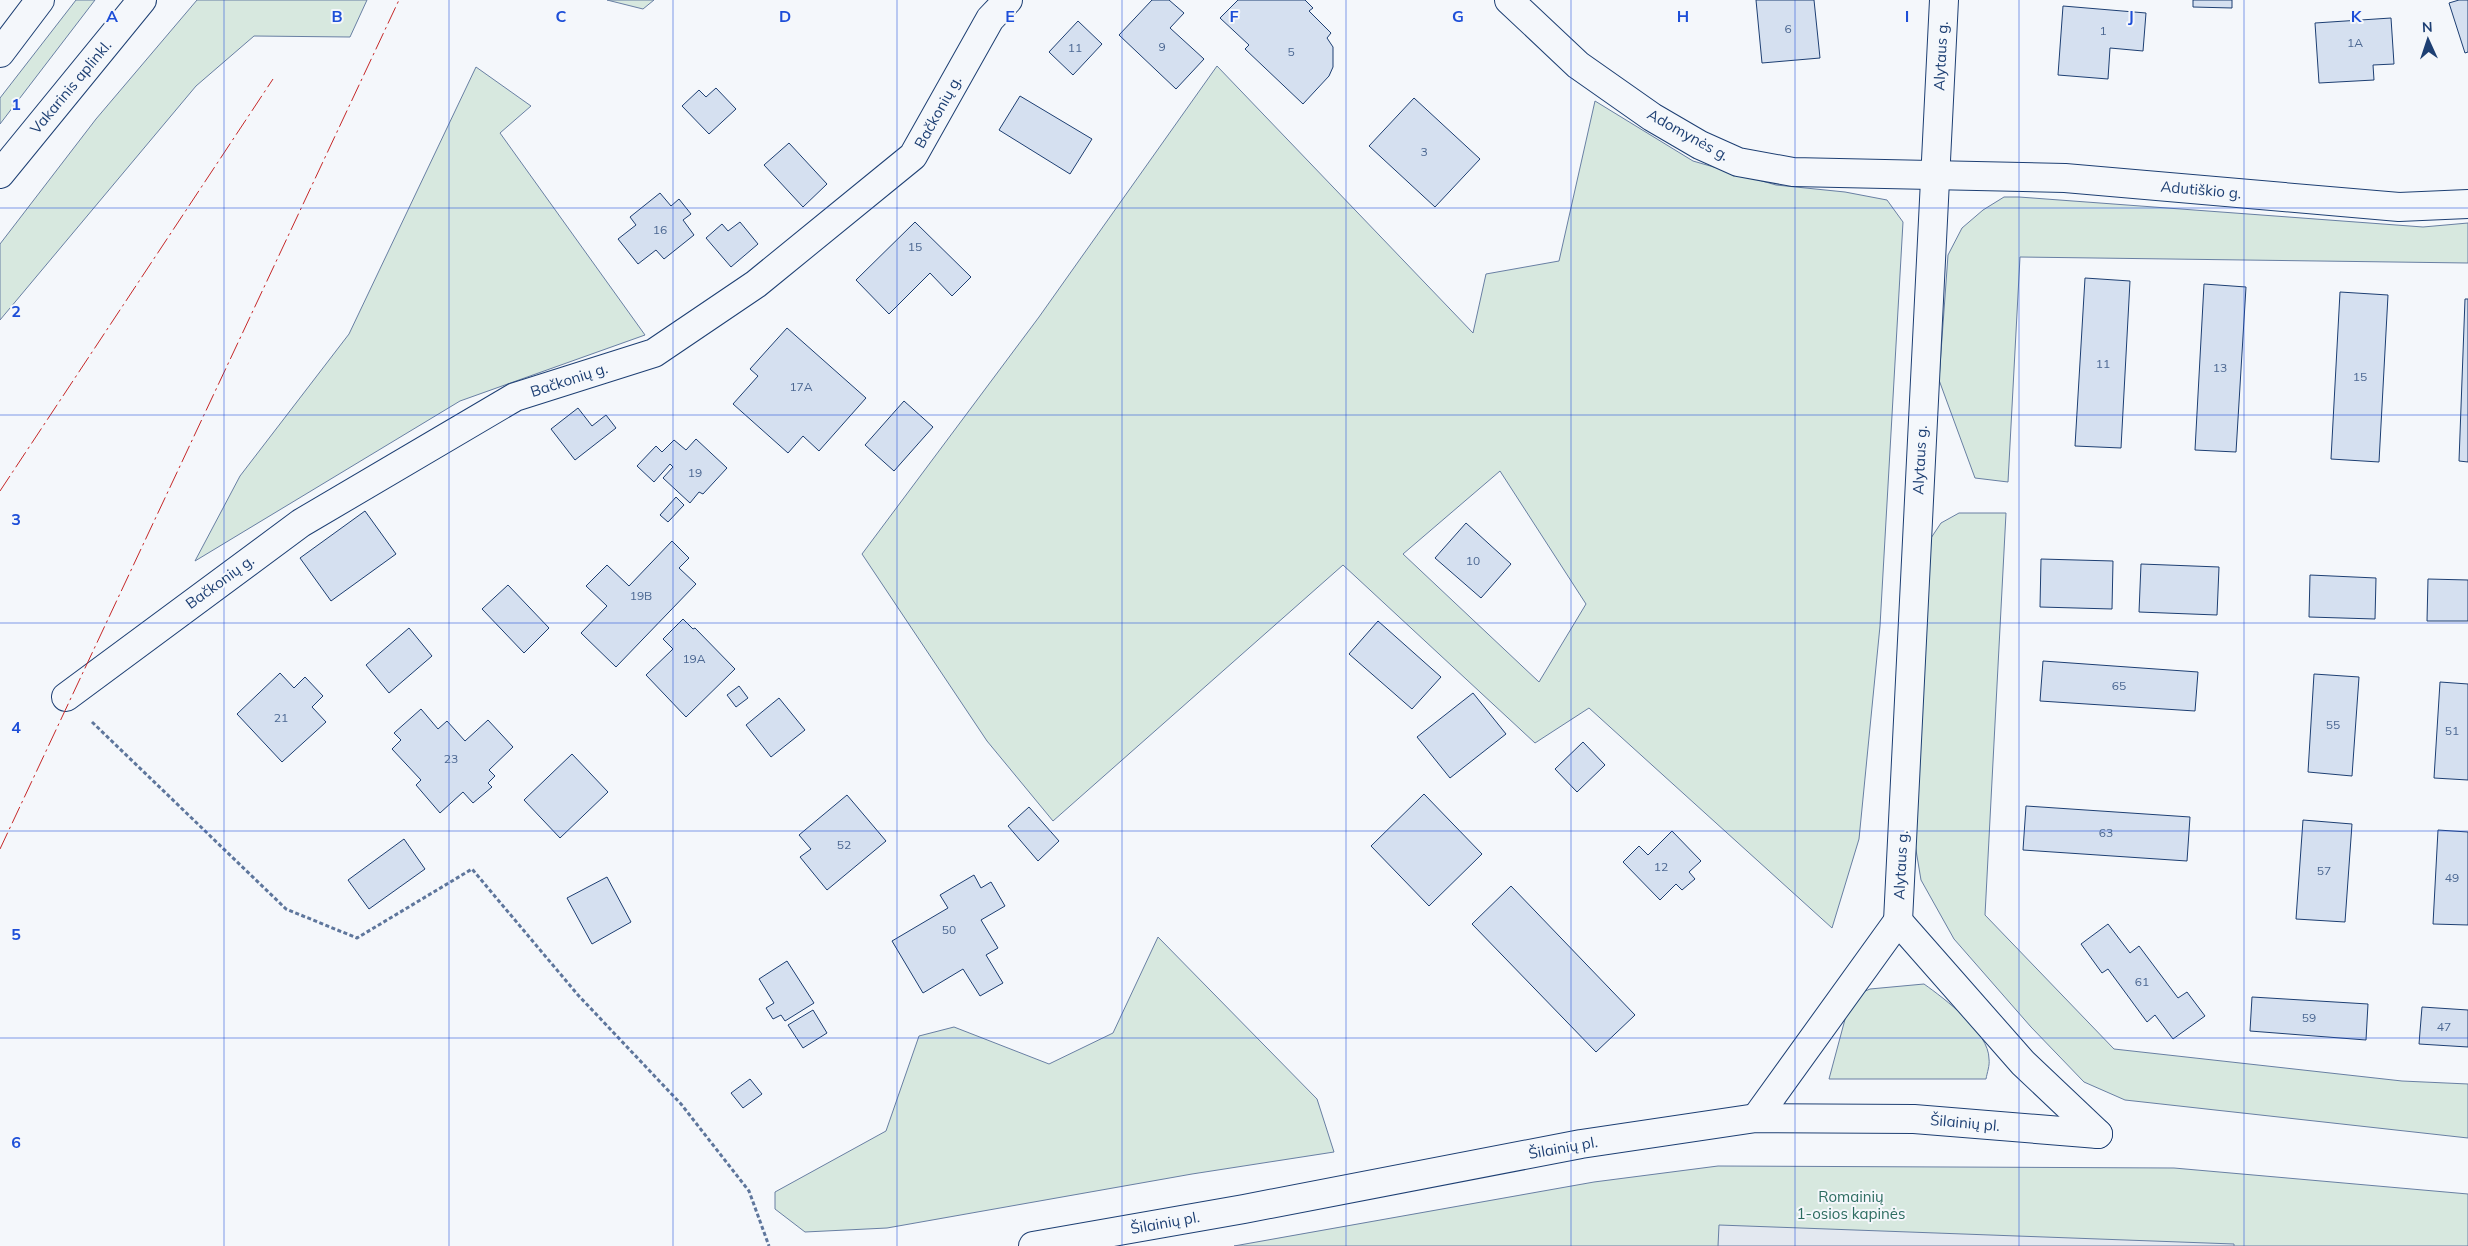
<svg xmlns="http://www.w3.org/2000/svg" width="2468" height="1246" viewBox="0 0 2468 1246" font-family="Mulish,sans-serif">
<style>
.green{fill:#d7e8df;stroke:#687fa3;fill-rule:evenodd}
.parking{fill:#e3e8f0;stroke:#687fa3}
.building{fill:#d5e0f0;stroke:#1d3f73}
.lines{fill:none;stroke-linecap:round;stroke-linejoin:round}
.minor-casing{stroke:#1d3f73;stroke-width:30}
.highway-casing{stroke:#1d3f73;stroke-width:30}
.path{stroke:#5e769c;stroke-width:3;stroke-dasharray:4 2.5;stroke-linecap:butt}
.minor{stroke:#f4f7fb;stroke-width:28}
.highway{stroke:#f4f7fb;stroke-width:28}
.power{stroke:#c62828;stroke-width:1;stroke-dasharray:18 4 2.5 4;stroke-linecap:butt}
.grid{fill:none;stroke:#1d4ed8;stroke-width:1;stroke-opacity:0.55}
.labels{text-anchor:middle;stroke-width:4;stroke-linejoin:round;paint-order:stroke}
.number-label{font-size:12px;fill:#4b6792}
.street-label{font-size:15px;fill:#1d3f73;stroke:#f4f7fb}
.park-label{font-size:15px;fill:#2c6c60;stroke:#f4f7fb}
.grid-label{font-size:16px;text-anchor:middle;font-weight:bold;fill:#1d4ed8;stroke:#f4f7fb;stroke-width:4;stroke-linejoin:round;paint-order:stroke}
</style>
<rect width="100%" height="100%" fill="#f4f7fb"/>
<g class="green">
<polygon points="76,0 95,0 0,124 0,98"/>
<polygon points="197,0 367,0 350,37 254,36 196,86 0,320 0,244 96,119"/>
<polygon points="607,0 654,0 643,9"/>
<path d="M1217,66L1473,333L1486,274L1559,261L1595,101L1693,161L1776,185L1845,192L1887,200L1903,222L1880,626L1859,839L1832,928L1589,708L1535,743L1343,565L1053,821L987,741L862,554L1039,317ZM1500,471L1586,604L1539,682L1403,554Z"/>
<polygon points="476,67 531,106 500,133 645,335 460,401 195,561 240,476 349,334"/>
<polygon points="2004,197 2019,197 2423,227 2468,223 2468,263 2020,257 2008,482 1975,478 1939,380 1948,255 1962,228 1983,210"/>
<polygon points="1959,513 2006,513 1985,915 2114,1049 2402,1081 2468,1084 2468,1138 2125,1100 2084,1082 2031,1027 1954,939 1921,880 1914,838 1931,538 1941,523"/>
<polygon points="1158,937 1317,1099 1334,1152 1192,1174 887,1228 805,1232 775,1209 775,1192 886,1131 919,1036 954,1027 1049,1064 1113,1033"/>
<path d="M1924,984C1945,999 1989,1032 1989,1059C1990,1065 1987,1073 1986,1079H1829L1851,997L1870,989Z"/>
<polygon points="1718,1166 2174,1168 2468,1194 2468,1246 1234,1246 1594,1182"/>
</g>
<polygon class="parking" points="1719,1225 2234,1244 2234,1246 1718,1246"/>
<g class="building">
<polygon points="1152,0 1169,0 1184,13 1170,28 1204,59 1176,89 1119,35"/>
<polygon points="1238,0 1305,0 1313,8 1309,11 1331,33 1327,38 1333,47 1333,67 1329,76 1303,104 1245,49 1249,45 1220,18"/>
<polygon points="1756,0 1814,0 1820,58 1762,63"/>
<polygon points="2193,0 2232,0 2232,8 2193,7"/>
<polygon points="2459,0 2468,0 2468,52 2465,53 2449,3"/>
<polygon points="2063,6 2146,13 2143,51 2110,48 2108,79 2058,75"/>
<polygon points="2391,18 2394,64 2373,65 2374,80 2319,83 2315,23"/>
<polygon points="1078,21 1102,44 1073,75 1049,52"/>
<polygon points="716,88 736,109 709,134 682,106 699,90 706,97"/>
<polygon points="1020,96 1092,139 1070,174 999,130"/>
<polygon points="1414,98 1480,159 1435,207 1369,146"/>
<polygon points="789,143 827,184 803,207 764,165"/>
<polygon points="660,193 671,206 679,199 691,214 683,220 694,235 664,259 656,250 638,264 618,239 636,225 630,217"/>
<polygon points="740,222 758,244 731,267 706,238 722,224 728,231"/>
<polygon points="915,222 971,277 952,296 930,273 889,314 856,280"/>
<polygon points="2085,278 2130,281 2121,448 2075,446"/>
<polygon points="2204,284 2246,287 2236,452 2195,450"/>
<polygon points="2340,292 2388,295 2379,462 2331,459"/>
<polygon points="2465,299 2468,299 2468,462 2459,461"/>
<polygon points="787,328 866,398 819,451 803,436 788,453 733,404 758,376 750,369"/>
<polygon points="904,401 933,427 894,471 865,445"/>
<polygon points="578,408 592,426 606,415 616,428 575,460 551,429"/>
<polygon points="696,439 727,468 703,494 699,492 690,503 663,478 673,467 670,464 654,482 637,466 656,446 662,452 674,440 686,450"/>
<polygon points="676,497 684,505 668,522 660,515"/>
<polygon points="365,511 396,554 331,601 300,558"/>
<polygon points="1466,523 1511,564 1481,598 1435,558"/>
<polygon points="672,541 689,558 679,568 696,584 616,667 581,633 607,606 586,586 607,565 629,586"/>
<polygon points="2041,559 2113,561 2112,609 2040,607"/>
<polygon points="2141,564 2219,567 2217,615 2139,612"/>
<polygon points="2310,575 2376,578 2375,619 2309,617"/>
<polygon points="2428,579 2468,580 2468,621 2427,621"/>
<polygon points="508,585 549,628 524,653 482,609"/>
<polygon points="683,619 693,629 695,628 735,669 686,717 646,675 673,649 663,639"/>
<polygon points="1378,621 1441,677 1412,709 1349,654"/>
<polygon points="409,628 432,656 389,693 366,665"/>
<polygon points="2043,661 2198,672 2195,711 2040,701"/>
<polygon points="280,673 294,688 305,677 323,696 312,707 326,722 282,762 237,714"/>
<polygon points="2314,674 2359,677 2352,776 2308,772"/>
<polygon points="2440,682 2468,684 2468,780 2434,778"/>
<polygon points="739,686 748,698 736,707 727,695"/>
<polygon points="1473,693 1506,734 1450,778 1417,737"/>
<polygon points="779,698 805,730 771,757 746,725"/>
<polygon points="421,709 438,729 447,721 465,741 488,720 513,747 489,770 495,776 488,783 492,787 473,803 463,792 440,813 416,785 421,780 392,749 401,740 394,733"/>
<polygon points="1583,742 1605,765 1577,792 1555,769"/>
<polygon points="572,754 608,792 560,838 524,800"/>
<polygon points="1424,794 1482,854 1429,906 1371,846"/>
<polygon points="847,795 886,841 827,890 800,857 811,849 799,835"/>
<polygon points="2026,806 2190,817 2187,861 2023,850"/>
<polygon points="1029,807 1059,841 1038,861 1008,826"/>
<polygon points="2303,820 2352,824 2345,922 2296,919"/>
<polygon points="2438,830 2468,832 2468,925 2433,924"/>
<polygon points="1672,831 1701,861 1689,872 1695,879 1682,890 1676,884 1660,900 1623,862 1639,846 1648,855"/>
<polygon points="404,839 425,869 369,909 348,880"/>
<polygon points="974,875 981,888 991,882 1005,906 981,920 998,948 986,955 1003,983 980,996 963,969 923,993 892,941 948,908 940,895"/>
<polygon points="607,877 631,922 592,944 567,898"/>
<polygon points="1511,886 1635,1015 1596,1052 1472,924"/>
<polygon points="2108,924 2130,953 2139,946 2178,998 2187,992 2205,1016 2173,1039 2155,1015 2147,1022 2108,969 2102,973 2081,944"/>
<polygon points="787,961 814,1003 785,1021 781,1015 773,1019 766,1008 774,1003 759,979"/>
<polygon points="2252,997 2368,1004 2366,1040 2250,1031"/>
<polygon points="2422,1007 2468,1010 2468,1047 2419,1044"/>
<polygon points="813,1010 827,1033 803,1048 788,1025"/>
<polygon points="750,1079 762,1094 743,1108 731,1093"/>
</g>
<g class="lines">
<g class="minor-casing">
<g id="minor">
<polyline points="1509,0 1578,65 1652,117 1700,145 1738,162 1793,172 2065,178 2399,207 2468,204"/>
<polyline points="66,697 301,523 515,397 654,353 756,284 913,156 990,19 1008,0"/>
<polyline points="1898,921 1944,0"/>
<polyline points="1756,1118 1898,921 2023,1063 2098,1134"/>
<polyline points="1033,1246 1244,1209 1581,1144 1756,1118 1914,1119 2098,1134"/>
</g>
</g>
<g class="highway-casing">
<g id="highway">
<polyline points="0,53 40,0"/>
<polyline points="0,174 142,0"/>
</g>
</g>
<polyline class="path" points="92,722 286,909 357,938 472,869 578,995 681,1104 749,1191 769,1246"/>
<use href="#minor" class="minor"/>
<use href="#highway" class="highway"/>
<g class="power">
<polyline points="0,491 273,79"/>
<polyline points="0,849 399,0"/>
</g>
</g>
<path class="grid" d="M224,0V1246M449,0V1246M673,0V1246M897,0V1246M1122,0V1246M1346,0V1246M1571,0V1246M1795,0V1246M2019,0V1246M2244,0V1246M0,208H2468M0,415H2468M0,623H2468M0,831H2468M0,1038H2468"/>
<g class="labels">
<g class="number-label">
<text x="1788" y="33">6</text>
<text x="2103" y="35">1</text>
<text x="2355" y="47">1A</text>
<text x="1162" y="51">9</text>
<text x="1075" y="52">11</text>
<text x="1291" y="56">5</text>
<text x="1424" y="156">3</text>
<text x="660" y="234">16</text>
<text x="915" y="251">15</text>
<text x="2103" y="368">11</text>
<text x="2220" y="372">13</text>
<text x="2360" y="381">15</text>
<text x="801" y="391">17A</text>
<text x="695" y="477">19</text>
<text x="1473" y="565">10</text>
<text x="641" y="600">19B</text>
<text x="694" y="663">19A</text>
<text x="2119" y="690">65</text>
<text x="281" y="722">21</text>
<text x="2333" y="729">55</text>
<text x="2452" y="735">51</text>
<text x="451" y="763">23</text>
<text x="2106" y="837">63</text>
<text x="844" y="849">52</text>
<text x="1661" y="871">12</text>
<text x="2324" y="875">57</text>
<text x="2452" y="882">49</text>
<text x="949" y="934">50</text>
<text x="2142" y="986">61</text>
<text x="2309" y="1022">59</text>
<text x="2444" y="1031">47</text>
</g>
<g class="street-label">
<text transform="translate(1941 56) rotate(-87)" y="5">Alytaus g.</text>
<text transform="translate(71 87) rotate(-50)" y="5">Vakarinis aplinkl.</text>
<text transform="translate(938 112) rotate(-61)" y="5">Bačkonių g.</text>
<text transform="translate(1688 135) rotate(29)" y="5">Adomynės g.</text>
<text transform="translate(2201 190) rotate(5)" y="5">Adutiškio g.</text>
<text transform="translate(569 380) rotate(-18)" y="5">Bačkonių g.</text>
<text transform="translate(1920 460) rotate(-87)" y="5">Alytaus g.</text>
<text transform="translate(220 582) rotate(-36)" y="5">Bačkonių g.</text>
<text transform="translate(1901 865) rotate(-87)" y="5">Alytaus g.</text>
<text transform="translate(1965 1123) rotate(5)" y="5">Šilainių pl.</text>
<text transform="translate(1563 1148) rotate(-10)" y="5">Šilainių pl.</text>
<text transform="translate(1165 1223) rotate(-10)" y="5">Šilainių pl.</text>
</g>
<g class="park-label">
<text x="1851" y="1202">Romainių<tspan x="1851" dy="17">1-osios kapinės</tspan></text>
</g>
</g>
<g class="grid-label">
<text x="112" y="22">A</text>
<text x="337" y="22">B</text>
<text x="561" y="22">C</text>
<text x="785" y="22">D</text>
<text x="1010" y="22">E</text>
<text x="1234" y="22">F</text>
<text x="1458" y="22">G</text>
<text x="1683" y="22">H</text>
<text x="1907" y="22">I</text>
<text x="2131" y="22">J</text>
<text x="2356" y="22">K</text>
<text x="16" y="110">1</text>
<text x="16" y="317">2</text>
<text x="16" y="525">3</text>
<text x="16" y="733">4</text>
<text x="16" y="940">5</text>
<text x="16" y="1148">6</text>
</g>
<g transform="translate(2428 40) rotate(357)" stroke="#f4f7fb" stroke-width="4" paint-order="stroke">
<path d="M0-4L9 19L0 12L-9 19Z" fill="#1d3f73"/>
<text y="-8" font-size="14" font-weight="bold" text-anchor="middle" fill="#1d3f73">N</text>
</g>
</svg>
